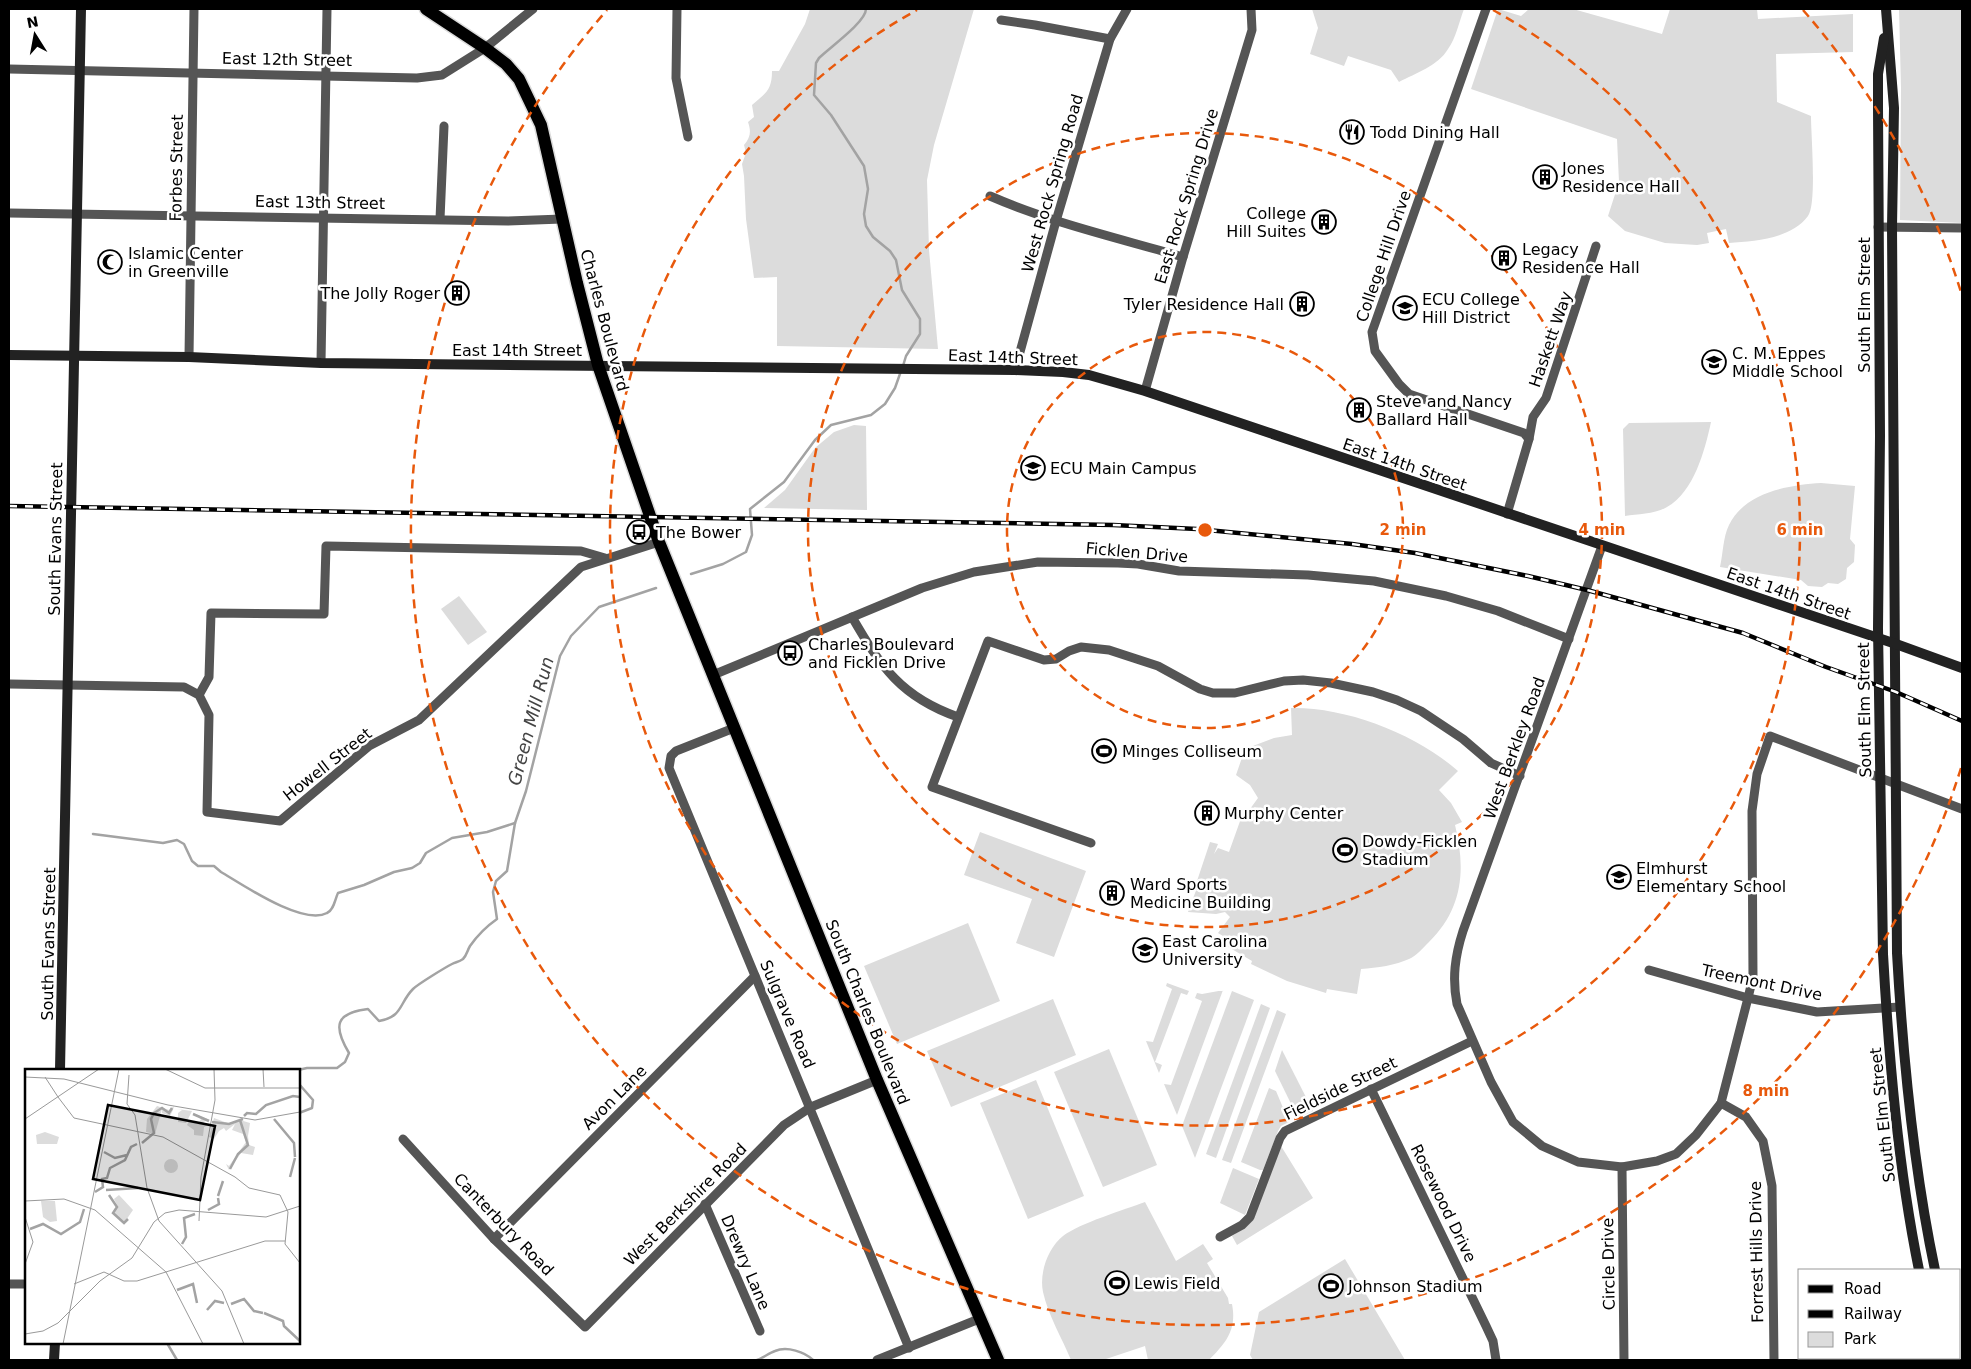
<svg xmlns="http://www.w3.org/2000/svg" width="1971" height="1369" viewBox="0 0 1971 1369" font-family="'DejaVu Sans',sans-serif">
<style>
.green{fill:#dcdcdc}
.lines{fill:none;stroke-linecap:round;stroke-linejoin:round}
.stream{stroke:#a3a3a3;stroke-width:2.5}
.primary-casing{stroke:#dbdbdb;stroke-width:15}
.street{stroke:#555;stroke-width:9}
.secondary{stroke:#222;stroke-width:10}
.primary{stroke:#000;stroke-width:12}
.rail-casing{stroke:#000;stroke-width:4.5}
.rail{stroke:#fff;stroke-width:2.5;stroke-dasharray:8;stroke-linecap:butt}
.ring{fill:none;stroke:#e8590c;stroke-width:2.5;stroke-dasharray:9 6}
.labels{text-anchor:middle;stroke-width:5;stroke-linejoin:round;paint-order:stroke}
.street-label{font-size:16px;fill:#000;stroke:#fff}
.poi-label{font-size:16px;fill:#000;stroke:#fff;text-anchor:start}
.water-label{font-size:18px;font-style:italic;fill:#444;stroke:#fff}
.inset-river{fill:none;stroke:#a3a3a3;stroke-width:2.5}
.inset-road{fill:none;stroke:#999;stroke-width:1}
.view{fill:#000;fill-opacity:0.15;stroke:#000;stroke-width:2.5}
.inset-edge{fill:none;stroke:#000;stroke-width:2.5}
.centre{fill:#e8590c;stroke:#fff;stroke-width:2.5}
.ring-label{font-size:15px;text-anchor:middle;font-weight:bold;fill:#e8590c;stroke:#fff;stroke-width:5;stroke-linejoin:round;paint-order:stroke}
</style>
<rect width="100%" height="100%" fill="#fff"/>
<g class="green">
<path d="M810,9H974L934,145L927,180L929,250L938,349L777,346V277L754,278L746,219L744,176L742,164L746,153L744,145C751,137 751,131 748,122L754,117L752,105C766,93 772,90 772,71H779L805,24Z"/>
<path d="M1312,9H1464C1459,22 1456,38 1448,49C1438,66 1416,73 1399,82L1391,70L1348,56L1344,66L1310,54L1318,28Z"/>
<path d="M1498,9L1521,16L1529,9H1573L1662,34L1670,9H1757L1758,19L1853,14V52L1776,54L1777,102L1811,116C1811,135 1817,204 1808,216C1791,239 1755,241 1729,243L1726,229L1707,233L1709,243L1697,245L1665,243L1625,231L1608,216L1619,182L1617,139L1471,89Z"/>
<polygon points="1899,9 1962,9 1962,223 1900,220 1901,88"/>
<path d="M1711,422C1705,450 1694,492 1667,507C1655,514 1638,514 1625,516L1623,429L1629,423Z"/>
<polygon points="854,425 866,426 867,510 764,508 785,490 815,448 834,432"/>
<path d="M1821,483L1855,486L1850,539L1855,545L1854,562L1847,568L1846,579L1838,584L1828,583L1822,587L1808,586L1801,580L1720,567C1723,554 1723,537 1729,525C1745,492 1789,485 1821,483Z"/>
<polygon points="459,596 487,632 468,645 441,609"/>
<path d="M1291,708C1347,707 1416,734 1458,771L1439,790L1451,803L1462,822L1455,825C1466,869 1463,909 1429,942C1423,948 1416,956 1409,959C1396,965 1377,968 1361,969L1357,994L1327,989L1326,993L1287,981L1251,964L1252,961L1225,945L1228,939L1218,933L1230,917L1225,912L1216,914L1188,912L1198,885L1196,884L1210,842L1218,844L1214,854L1218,848L1229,852L1244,810L1250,809L1258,798L1250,785L1236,775L1245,749L1274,738L1292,735Z"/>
<polygon points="980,832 1086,871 1054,957 1016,943 1032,899 964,875"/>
<polygon points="968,923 1000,1001 897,1044 864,966"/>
<polygon points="1167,983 1189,991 1187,995 1181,993 1155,1062 1162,1065 1159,1073 1146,1041 1153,1042 1172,989 1166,986"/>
<polygon points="1224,990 1223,990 1177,1115 1164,1084 1171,1085 1202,1001 1195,998 1197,993 1202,994"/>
<polygon points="1232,991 1254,1000 1195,1158 1182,1126"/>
<polygon points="1053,999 1076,1055 951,1107 927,1051"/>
<polygon points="1261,1004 1270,1008 1216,1158 1206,1154"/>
<polygon points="1277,1010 1286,1014 1231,1163 1222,1160"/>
<polygon points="1109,1049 1157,1165 1103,1187 1054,1072"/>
<polygon points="1282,1050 1313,1111 1300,1117 1296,1114 1275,1071"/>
<polygon points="1036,1080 1084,1196 1028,1219 980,1103"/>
<polygon points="1269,1088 1276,1091 1289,1122 1281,1126 1278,1131 1263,1170 1260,1170 1241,1162"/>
<polygon points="1281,1146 1313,1198 1237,1245 1232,1236 1247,1226 1253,1220"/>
<polygon points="1233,1168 1259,1179 1245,1215 1220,1203"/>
<path d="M1145,1202L1176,1261L1203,1244L1213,1259L1207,1263L1228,1298L1229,1304H1232C1237,1330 1226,1343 1209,1360H1148L1145,1346L1103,1360H1071C1062,1338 1048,1315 1043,1292C1039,1273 1048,1248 1063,1236C1080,1223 1124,1210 1145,1202Z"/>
<polygon points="1345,1259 1405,1360 1253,1360 1250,1355 1259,1312"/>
</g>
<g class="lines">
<g class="stream">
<path d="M866,9C866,22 829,48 819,58L816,63L814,95L831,115L864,166L868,189L864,214L866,226L873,237L890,251L896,260L902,290L920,319V334L906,356L903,366"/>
<polyline points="691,574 723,564 746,552 752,535 750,509 784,482 815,440 831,425 871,415 885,404 895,388 901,371"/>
<path d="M93,834L163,843L177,840L184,844L192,861L198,866H214L221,872C243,885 303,926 327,913C334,910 335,899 338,893L364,885L394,872L412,868L420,863L426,853L452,838L487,832L515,823"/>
<path d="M298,1070L307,1068H337L345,1062L349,1053C333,1026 335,1013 368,1009L379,1021C403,1017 399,1003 413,989C418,984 446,967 452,964C456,962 459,962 463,959C467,955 467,951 470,946C477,936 487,926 497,919L493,892L496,881L507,871L515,823L526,791L560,656L571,636L599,607L656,588"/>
<polyline points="299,1084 313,1100 312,1108 299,1113"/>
<polyline points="299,1119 299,1125"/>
<polyline points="167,1343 177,1360"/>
<path d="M757,1360C763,1358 769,1353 775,1351C787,1346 805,1352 813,1360"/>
</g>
<g class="primary-casing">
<polyline id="primary" points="426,9 485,48 506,64 519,79 541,125 577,283 598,365 659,542 877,1080 998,1360"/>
</g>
<g class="street">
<polyline points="677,9 676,78 688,137"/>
<polyline points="1486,9 1372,332 1375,351 1399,384 1409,394 1524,433 1529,439 1507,514"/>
<polyline points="1001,20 1035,25 1110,39"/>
<polyline points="9,69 417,78 442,75 485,48 533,9"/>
<path d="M990,196C1052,223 1118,238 1183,257"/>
<polyline points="9,213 508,221 562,219"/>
<polyline points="440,219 444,126"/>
<polyline points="1878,227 1962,228"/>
<polyline points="189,357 194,9"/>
<polyline points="321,363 327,9"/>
<polyline points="1015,370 1056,221 1110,39 1127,9"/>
<polyline points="1145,391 1183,257 1252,30 1251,9"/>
<polyline points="1529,439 1533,417 1546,398 1596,246"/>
<path d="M1602,546L1463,931C1455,956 1452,978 1457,1004L1491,1082L1513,1122L1542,1146L1578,1162L1622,1167L1657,1161L1676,1154L1696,1135L1721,1103L1748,998L1753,977L1752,811L1757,774L1770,736L1962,809"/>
<path d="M852,617C881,667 901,697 958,717"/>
<polyline points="713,675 922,588 974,572 1038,562 1118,563 1138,564 1179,571 1308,575 1374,581 1446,596 1498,611 1569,639"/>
<polyline points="9,684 184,687 199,695 209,715 207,812 280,821 369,746 419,720 581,567 659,542"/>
<polyline points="199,695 209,677 211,613 324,614 326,546 581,551 605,558"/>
<polyline points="734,728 676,751 671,756 669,768 909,1348"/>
<polyline points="1091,843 932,787 988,641 1044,660 1056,659 1069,651 1081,647 1109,650 1158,666 1200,689 1213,693 1235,693 1284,681 1303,680 1331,683 1373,692 1397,700 1421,711 1463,739 1491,763 1520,776"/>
<polyline points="1649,970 1748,998 1817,1012 1900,1007"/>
<polyline points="1371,1089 1486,1326 1493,1341 1496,1360"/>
<polyline points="1721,1103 1746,1117 1763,1141 1772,1186 1774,1360"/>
<polyline points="403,1139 494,1239 585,1327 784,1125 811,1107 877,1080"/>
<polyline points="1622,1167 1624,1360"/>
<polyline points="705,1204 760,1331"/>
<polyline points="1220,1237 1242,1225 1250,1217 1280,1138 1285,1131 1472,1041"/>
<polyline points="494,1239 755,976"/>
<polyline points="9,1284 26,1284"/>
<polyline points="877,1360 979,1319"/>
</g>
<g class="secondary">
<path d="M1886,9L1894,108L1892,227L1897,953C1903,1059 1913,1166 1935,1270"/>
<path d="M1884,38L1878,74V108L1880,436L1878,628L1883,954C1889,1059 1898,1167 1919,1270"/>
<polyline points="9,355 189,357 321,363 1015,370 1063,372 1089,375 1145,391 1896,644 1962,668"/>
<polyline points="60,1070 81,9"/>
<polyline points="1937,1358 1938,1360"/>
<polyline points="1954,1358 1954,1360"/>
<polyline points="54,1360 55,1343"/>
</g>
<use href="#primary" class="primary"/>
<g class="rail-casing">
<polyline id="rail" points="9,506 1113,525 1197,529 1352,544 1415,553 1528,576 1587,590 1743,633 1826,667 1896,692 1962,721"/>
</g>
<use href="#rail" class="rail"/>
</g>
<g class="ring">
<circle cx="1205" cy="530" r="198"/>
<circle cx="1205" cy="530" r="397"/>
<path d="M1493 10A595 595 0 1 1 917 10"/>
<path d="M1961 768A793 793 0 1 1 607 10M1803 10A793 793 0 0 1 1961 292"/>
</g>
<defs>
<g id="restaurant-ring" transform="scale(1.25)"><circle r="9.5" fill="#fff" stroke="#000" stroke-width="1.5"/><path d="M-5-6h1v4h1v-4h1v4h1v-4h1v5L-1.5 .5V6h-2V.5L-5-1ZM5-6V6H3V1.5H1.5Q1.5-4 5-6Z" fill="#000"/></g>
<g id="building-ring" transform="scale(1.25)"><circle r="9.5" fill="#fff" stroke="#000" stroke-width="1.5"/><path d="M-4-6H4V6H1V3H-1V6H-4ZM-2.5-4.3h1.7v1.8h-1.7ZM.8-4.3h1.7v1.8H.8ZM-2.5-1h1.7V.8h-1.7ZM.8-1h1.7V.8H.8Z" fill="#000"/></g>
<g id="mosque-ring" transform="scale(1.25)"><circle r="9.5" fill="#fff" stroke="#000" stroke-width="1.5"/><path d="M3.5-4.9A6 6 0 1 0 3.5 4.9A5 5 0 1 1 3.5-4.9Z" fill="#000"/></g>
<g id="university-ring" transform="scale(1.25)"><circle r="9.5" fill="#fff" stroke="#000" stroke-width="1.5"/><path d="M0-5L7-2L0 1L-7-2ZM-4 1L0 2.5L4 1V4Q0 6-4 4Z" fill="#000"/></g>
<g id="school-ring" transform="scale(1.25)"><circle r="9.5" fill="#fff" stroke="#000" stroke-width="1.5"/><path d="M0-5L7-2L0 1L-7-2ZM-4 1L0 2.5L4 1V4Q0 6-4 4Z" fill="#000"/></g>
<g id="bus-ring" transform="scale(1.25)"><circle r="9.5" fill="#fff" stroke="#000" stroke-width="1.5"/><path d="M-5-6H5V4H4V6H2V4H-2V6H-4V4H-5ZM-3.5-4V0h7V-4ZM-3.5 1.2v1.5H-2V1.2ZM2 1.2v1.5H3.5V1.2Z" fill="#000"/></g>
<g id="stadium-ring" transform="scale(1.25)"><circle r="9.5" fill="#fff" stroke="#000" stroke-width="1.5"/><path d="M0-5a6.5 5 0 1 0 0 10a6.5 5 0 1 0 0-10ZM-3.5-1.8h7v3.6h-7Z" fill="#000"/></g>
</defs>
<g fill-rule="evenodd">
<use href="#restaurant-ring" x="1352" y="132"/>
<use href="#building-ring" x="1545" y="177"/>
<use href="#building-ring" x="1324" y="222"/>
<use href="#building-ring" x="1504" y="258"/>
<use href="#mosque-ring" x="110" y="262"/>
<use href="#building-ring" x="457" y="293"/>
<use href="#building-ring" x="1302" y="304"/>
<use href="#university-ring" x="1405" y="308"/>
<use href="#school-ring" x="1714" y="362"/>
<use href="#building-ring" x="1359" y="410"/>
<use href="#university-ring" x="1033" y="468"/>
<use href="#bus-ring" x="639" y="532"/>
<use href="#bus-ring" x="790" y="653"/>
<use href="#stadium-ring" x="1104" y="751"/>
<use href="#building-ring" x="1207" y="813"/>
<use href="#stadium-ring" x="1345" y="850"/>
<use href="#school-ring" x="1619" y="877"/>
<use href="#building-ring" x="1112" y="893"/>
<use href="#university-ring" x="1145" y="950"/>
<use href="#stadium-ring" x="1117" y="1283"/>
<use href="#stadium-ring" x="1331" y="1286"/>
</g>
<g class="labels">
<g class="street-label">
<text transform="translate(287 59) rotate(1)" y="6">East 12th Street</text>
<text transform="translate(176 168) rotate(-89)" y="6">Forbes Street</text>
<text transform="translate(1052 183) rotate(-74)" y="6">West Rock Spring Road</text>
<text transform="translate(1186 196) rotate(-73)" y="6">East Rock Spring Drive</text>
<text transform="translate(320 202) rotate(1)" y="6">East 13th Street</text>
<text transform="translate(1383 256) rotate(-71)" y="6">College Hill Drive</text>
<text transform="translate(1864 305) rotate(-90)" y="6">South Elm Street</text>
<text transform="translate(605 320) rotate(75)" y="6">Charles Boulevard</text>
<text transform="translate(1550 339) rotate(-71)" y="6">Haskett Way</text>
<text x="517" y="356">East 14th Street</text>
<text transform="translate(1013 357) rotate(2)" y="6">East 14th Street</text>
<text transform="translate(1405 464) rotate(19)" y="6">East 14th Street</text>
<text transform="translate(55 539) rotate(-89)" y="6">South Evans Street</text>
<text transform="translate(1137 552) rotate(5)" y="6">Ficklen Drive</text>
<text transform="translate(1789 593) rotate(19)" y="6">East 14th Street</text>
<text transform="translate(1864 710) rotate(-91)" y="6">South Elm Street</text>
<text transform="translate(1514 748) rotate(-70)" y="6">West Berkley Road</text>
<text transform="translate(327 764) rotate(-38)" y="6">Howell Street</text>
<text transform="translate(48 944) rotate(-89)" y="6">South Evans Street</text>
<text transform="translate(1762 982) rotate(12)" y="6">Treemont Drive</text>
<text transform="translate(868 1012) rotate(68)" y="6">South Charles Boulevard</text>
<text transform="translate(788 1014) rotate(67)" y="6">Sulgrave Road</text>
<text transform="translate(1340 1088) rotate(-26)" y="6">Fieldside Street</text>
<text transform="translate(614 1097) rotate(-45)" y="6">Avon Lane</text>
<text transform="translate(1882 1115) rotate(-96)" y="6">South Elm Street</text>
<text transform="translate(1444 1203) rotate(64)" y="6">Rosewood Drive</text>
<text transform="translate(685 1204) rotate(-45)" y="6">West Berkshire Road</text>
<text transform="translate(504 1224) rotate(46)" y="6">Canterbury Road</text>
<text transform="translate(1756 1252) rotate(-91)" y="6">Forrest Hills Drive</text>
<text transform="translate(746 1262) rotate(67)" y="6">Drewry Lane</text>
<text transform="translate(1608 1264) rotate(-91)" y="6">Circle Drive</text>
</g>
<g class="poi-label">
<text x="1370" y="138">Todd Dining Hall</text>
<text x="1562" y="174">Jones<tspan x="1562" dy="18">Residence Hall</tspan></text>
<text x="1306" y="219" text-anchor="end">College<tspan x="1306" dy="18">Hill Suites</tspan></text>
<text x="1522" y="255">Legacy<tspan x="1522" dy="18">Residence Hall</tspan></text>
<text x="128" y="259">Islamic Center<tspan x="128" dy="18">in Greenville</tspan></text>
<text x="440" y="299" text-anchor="end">The Jolly Roger</text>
<text x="1422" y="305">ECU College<tspan x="1422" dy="18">Hill District</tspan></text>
<text x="1284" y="310" text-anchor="end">Tyler Residence Hall</text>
<text x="1732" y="359">C. M. Eppes<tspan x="1732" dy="18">Middle School</tspan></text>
<text x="1376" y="407">Steve and Nancy<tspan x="1376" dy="18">Ballard Hall</tspan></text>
<text x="1050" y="474">ECU Main Campus</text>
<text x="656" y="538">The Bower</text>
<text x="808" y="650">Charles Boulevard<tspan x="808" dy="18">and Ficklen Drive</tspan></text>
<text x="1122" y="757">Minges Colliseum</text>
<text x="1224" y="819">Murphy Center</text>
<text x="1362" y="847">Dowdy-Ficklen<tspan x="1362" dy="18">Stadium</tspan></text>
<text x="1636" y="874">Elmhurst<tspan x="1636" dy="18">Elementary School</tspan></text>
<text x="1130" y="890">Ward Sports<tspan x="1130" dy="18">Medicine Building</tspan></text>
<text x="1162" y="947">East Carolina<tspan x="1162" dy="18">University</tspan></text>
<text x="1134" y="1289">Lewis Field</text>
<text x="1348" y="1292">Johnson Stadium</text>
</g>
<g class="water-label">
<text transform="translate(531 721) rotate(-75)" y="6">Green Mill Run</text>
</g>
</g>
<g transform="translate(25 1069)">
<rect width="275" height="275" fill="#fff"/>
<path d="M132,37L144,41L149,37L148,41L145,47L137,44V40L130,65L121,63L122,50ZM152,40L167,42L161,54L153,53V44L157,41ZM168,44L185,51L178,53L183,56L179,58L178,67L169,66V61L162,56L164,52L173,55L176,50ZM189,49L205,55L215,51L225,54L223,67L224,76L230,78L228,86L216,84L204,101L201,95L204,97L221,73L218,65L207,61L210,55L201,62L199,59L194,62L189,70L184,68ZM20,63L34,68L32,75H12L11,66ZM139 97a7 7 0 1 1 14 0a7 7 0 1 1-14 0ZM94,126L108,141L99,154L88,144L93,138L89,130ZM16,132H30L32,152L25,153L18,148Z" fill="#dcdcdc"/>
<path class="inset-river" d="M168,45L184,52M219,47L222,44L231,45L241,36L268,27L275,28M249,50L269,74L270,88M187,53L204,55L218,50M117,74L129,64L126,50L129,44L137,39L144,44L147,39M79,83L90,89L102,86M205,100L213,85L223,76L215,51M265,108L270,89M81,121L113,119M70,123L78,118L77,110L82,109L85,99L100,91L106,78L112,75M84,126L92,138L88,144L99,154L103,150M193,127L198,112M183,141L194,135L193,129M5,160L18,155L36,165L55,153L59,140M157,175L161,168L159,149L170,145M152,221L168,215L172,234M206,235L219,230L229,242L238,244M182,241L190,232L199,234M239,244L258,252L259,257L275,272"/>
<path class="inset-road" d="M140,0L180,19H275M238,0L239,18M104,6L102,35L110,46L122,119L134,152L197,222L219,275M0,8L39,10L143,36L230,51L275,43M20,8L33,28M33,28L49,49L138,68L210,108L224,119L255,126L263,143L260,175L275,194M0,50L74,0M0,132L39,130L70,141L141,203L178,275M0,148L8,173L0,195M174,152L176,108L190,31L189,0M49,215L79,203L99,212H112L240,172H260M0,265L18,262L33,254L75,212L107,189L129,153L140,144L154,141L241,148L275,137M38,275L94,0"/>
<path class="view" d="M83,36L190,57L175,131L68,110Z"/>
<rect width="275" height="275" class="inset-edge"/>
</g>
<circle cx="1205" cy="530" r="8" class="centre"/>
<g class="ring-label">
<text x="1403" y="535">2 min</text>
<text x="1602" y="535">4 min</text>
<text x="1800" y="535">6 min</text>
<text x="1766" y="1096">8 min</text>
</g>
<rect width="1971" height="1369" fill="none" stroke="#000000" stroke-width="20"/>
<rect x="1798" y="1269" width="162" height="90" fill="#ffffff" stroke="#999999"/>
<rect x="1808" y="1285" width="25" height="8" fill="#000000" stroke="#999999"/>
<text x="1844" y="1294" font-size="15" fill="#000000">Road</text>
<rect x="1808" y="1310" width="25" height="8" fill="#000000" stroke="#999999"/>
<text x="1844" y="1319" font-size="15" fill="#000000">Railway</text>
<rect x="1808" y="1332" width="25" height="15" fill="#dcdcdc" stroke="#999999"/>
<text x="1844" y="1344" font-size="15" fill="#000000">Park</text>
<g transform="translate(35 35) rotate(349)" stroke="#ffffff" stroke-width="4" paint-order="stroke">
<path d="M0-4L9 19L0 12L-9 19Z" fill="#000000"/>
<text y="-8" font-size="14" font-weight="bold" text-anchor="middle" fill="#000000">N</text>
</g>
</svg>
